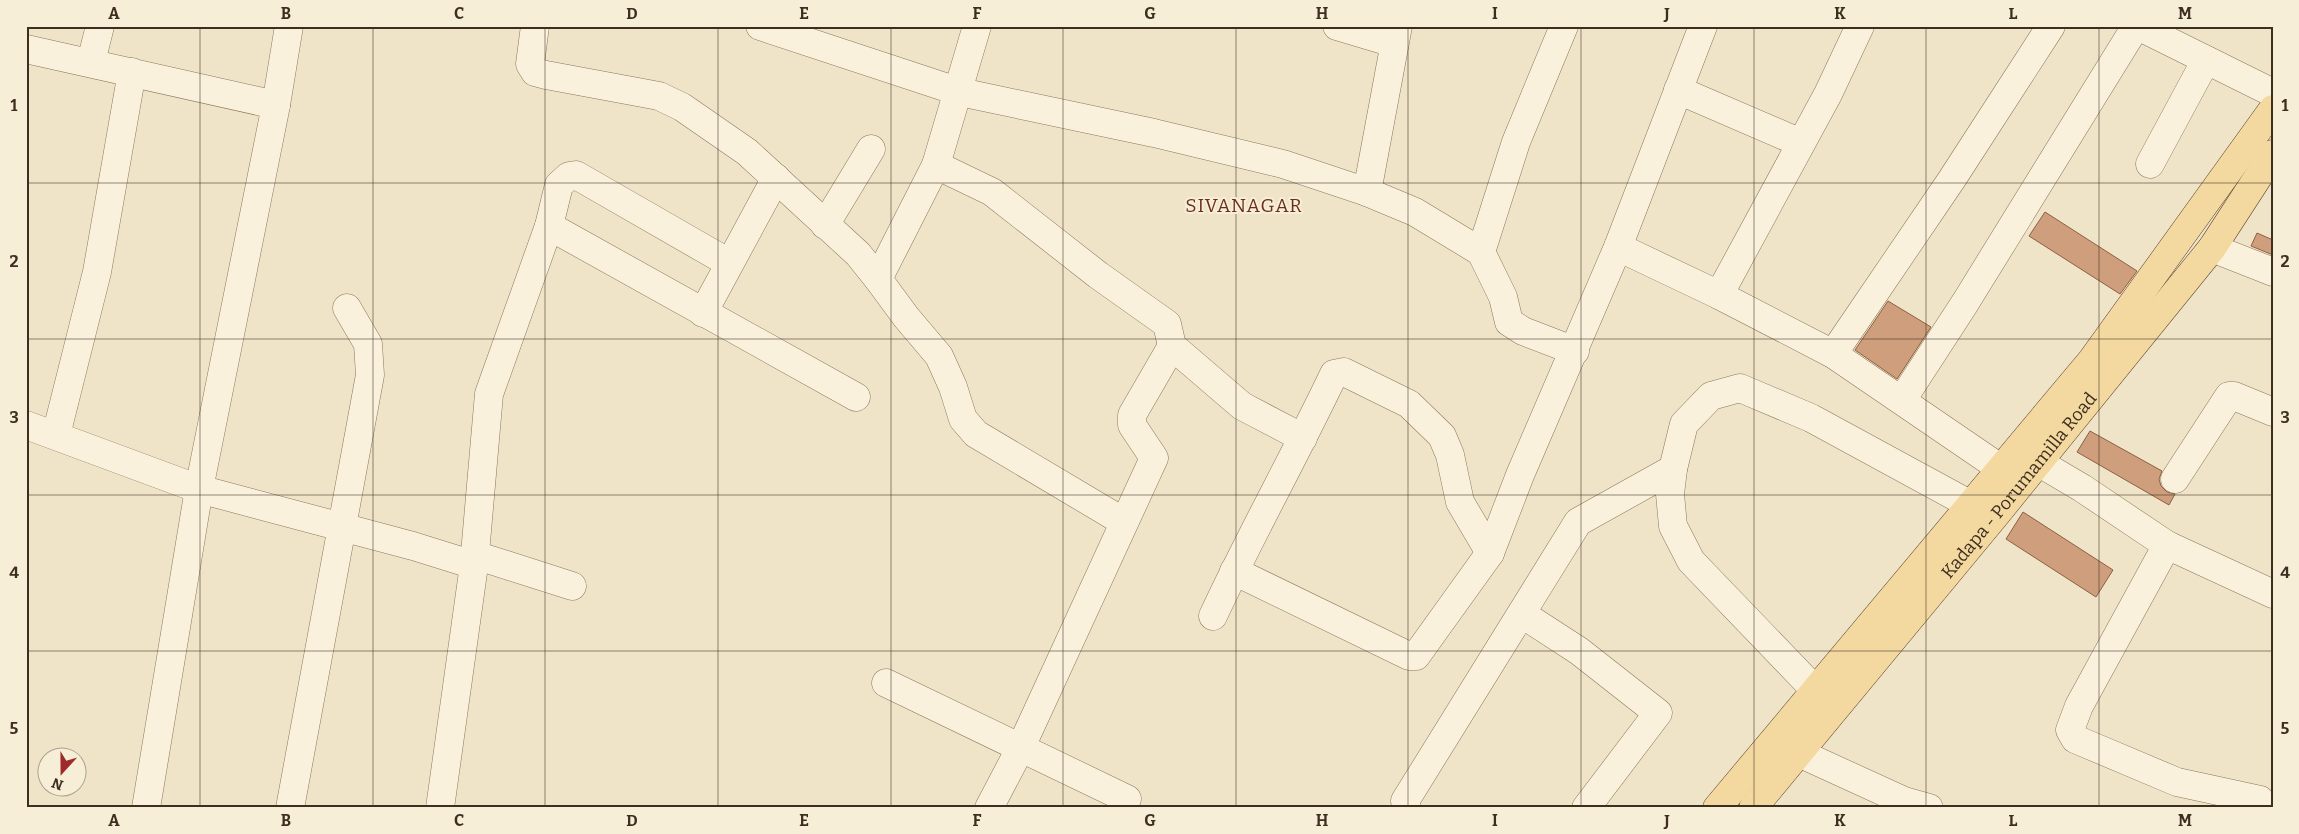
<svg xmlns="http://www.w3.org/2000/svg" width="2299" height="834" viewBox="0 0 2299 834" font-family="Bitter,serif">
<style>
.building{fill:#cf9f7d;stroke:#8d5f41}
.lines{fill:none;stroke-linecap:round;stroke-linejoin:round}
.minor-casing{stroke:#8d765c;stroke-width:29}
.major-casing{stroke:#5b4430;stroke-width:29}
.minor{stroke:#faf1dc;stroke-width:28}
.major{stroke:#f3d9a0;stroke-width:28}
.grid{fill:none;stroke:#3d2e20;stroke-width:1;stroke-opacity:0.55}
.labels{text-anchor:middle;stroke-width:4;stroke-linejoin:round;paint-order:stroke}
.street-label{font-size:18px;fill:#3d2e20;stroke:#f7eed8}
.neighbourhood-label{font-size:19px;letter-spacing:1px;fill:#6b2e1e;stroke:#f7eed8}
.neatline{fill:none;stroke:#3d2e20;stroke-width:2}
.grid-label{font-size:16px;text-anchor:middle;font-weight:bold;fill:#3d2e20}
</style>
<rect width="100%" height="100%" fill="#f0e4c8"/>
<g class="building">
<polygon points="2045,212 2137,271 2120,294 2029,236"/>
<polygon points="2257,233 2273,240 2273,255 2251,246"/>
<polygon points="1888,301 1931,327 1897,379 1855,350"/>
<polygon points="2090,431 2162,471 2159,479 2161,486 2167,492 2175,494 2169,505 2077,452"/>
<polygon points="2023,512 2113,570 2096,597 2006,539"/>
</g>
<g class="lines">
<g class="minor-casing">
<g id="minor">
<polyline points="535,26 530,64 535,72 546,75 659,96 682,107 747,152 858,254 878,279 906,317 939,356 953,387 963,419 976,434 1124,522"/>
<polyline points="760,26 960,92 1154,133 1283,164 1367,192 1415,212 1481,252 1503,297 1509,322 1523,331 1575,351"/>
<polyline points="1337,26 1394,43"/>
<polyline points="2138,26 2273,93"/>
<polyline points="26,49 276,105"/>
<polyline points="91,62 100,26"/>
<polyline points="1678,90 1801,143"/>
<polyline points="2150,164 2206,60"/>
<polyline points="936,165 992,192 1098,275 1167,324 1172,346 1242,406 1303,438"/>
<polyline points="1367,192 1398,26"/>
<polyline points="825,225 871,149"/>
<polyline points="549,226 856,397"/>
<polyline points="1618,247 1719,295 1833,354 2000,468"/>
<polyline points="2212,248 2273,272"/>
<polyline points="1481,252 1516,142 1564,26"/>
<polyline points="878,279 936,165 977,26"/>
<polyline points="1719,295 1828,94 1860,26"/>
<polyline points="703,313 776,178"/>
<polyline points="1833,354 1952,179 2051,26"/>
<polyline points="1902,400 1965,303 2136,26"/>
<polyline points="26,425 199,489 413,546 474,565"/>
<polyline points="56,435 97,272 132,72"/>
<polyline points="2038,462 2082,488 2167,545 2079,706 2070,730 2075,739 2177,782 2260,800"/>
<polyline points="2175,479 2229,396 2234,396 2273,412"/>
<polyline points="2167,545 2273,594"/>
<polyline points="475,555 572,586"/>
<polyline points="1234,571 1409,656 1416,656 1490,553 1520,475 1618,247 1703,26"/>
<polyline points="1522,614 1579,651 1658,713 1586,808"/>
<path d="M1213,616C1251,534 1295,456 1334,374L1344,372L1409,404L1442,436L1450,455L1460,502L1490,553"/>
<polyline points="886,683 1127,799"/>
<polyline points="1816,691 1691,561 1673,526 1670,494 1673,469 1684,424 1711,396 1740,388 1811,418 1971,505"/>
<polyline points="1799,753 1904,801 1929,808"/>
<polyline points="146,808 199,489 276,105 289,26"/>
<polyline points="290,808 370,375 368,344 347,308"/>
<polyline points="440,808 474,565 489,394 549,226 559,185 569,176 576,175 729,263"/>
<polyline points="989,808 1021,747 1154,458 1132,425 1132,415 1172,346"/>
<polyline points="1407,808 1405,801 1578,522 1673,469"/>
</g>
</g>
<g class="major-casing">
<g id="major">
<polyline points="1717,808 2092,360 2273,109"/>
<path id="s1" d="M1753,808L1998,512L2212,248L2273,154"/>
</g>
</g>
<use href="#minor" class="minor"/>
<use href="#major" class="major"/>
</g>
<path class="grid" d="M200,26V808M373,26V808M545,26V808M718,26V808M891,26V808M1063,26V808M1236,26V808M1408,26V808M1581,26V808M1754,26V808M1926,26V808M2099,26V808M26,183H2273M26,339H2273M26,495H2273M26,651H2273"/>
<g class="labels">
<g class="street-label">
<text dy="6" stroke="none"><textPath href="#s1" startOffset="418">Kadapa - Porumamilla Road</textPath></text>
</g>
<g class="neighbourhood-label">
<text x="1244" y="212">SIVANAGAR</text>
</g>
</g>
<rect width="2299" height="834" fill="none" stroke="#f7eed8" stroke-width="55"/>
<g transform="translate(62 772) rotate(201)"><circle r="24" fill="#f7eed8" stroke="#ada18e"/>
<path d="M0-4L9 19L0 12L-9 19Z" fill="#9e2a2b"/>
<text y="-8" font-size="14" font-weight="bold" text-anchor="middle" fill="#3d2e20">N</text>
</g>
<rect x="28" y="28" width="2244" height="778" class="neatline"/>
<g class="grid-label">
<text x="114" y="19">A</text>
<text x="286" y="19">B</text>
<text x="459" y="19">C</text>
<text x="632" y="19">D</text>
<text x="804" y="19">E</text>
<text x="977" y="19">F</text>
<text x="1150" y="19">G</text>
<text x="1322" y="19">H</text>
<text x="1495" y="19">I</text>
<text x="1667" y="19">J</text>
<text x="1840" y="19">K</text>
<text x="2013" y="19">L</text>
<text x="2185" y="19">M</text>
<text x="14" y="111">1</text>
<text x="2285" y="111">1</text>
<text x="14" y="267">2</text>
<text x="2285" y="267">2</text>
<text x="14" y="423">3</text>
<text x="2285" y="423">3</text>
<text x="14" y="578">4</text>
<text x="2285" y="578">4</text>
<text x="14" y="734">5</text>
<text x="2285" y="734">5</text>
<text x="114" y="826">A</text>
<text x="286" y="826">B</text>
<text x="459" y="826">C</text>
<text x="632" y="826">D</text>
<text x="804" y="826">E</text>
<text x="977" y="826">F</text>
<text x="1150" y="826">G</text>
<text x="1322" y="826">H</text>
<text x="1495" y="826">I</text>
<text x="1667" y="826">J</text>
<text x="1840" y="826">K</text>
<text x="2013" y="826">L</text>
<text x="2185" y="826">M</text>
</g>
</svg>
